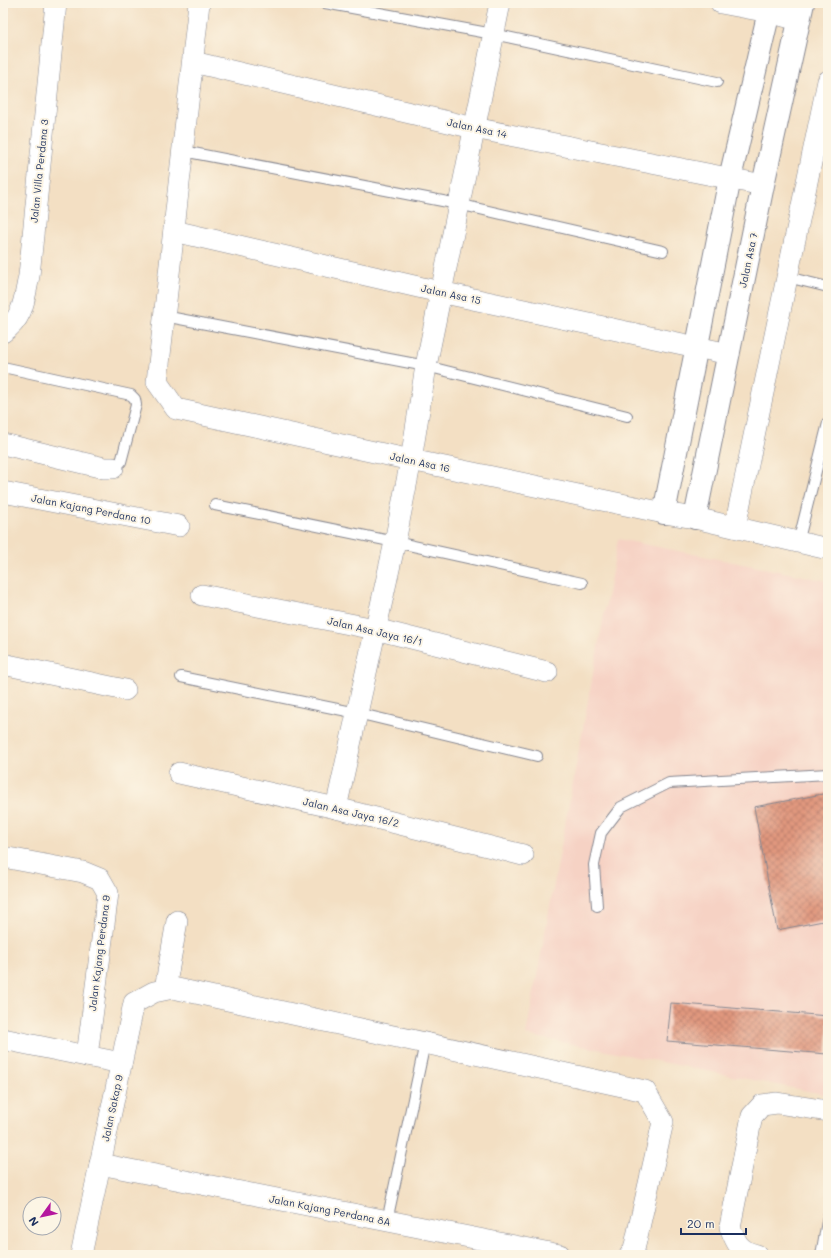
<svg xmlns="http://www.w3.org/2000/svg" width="831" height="1258" viewBox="0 0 831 1258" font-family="Mali,sans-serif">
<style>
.built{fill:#f6d2c4}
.building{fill:url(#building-cross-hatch)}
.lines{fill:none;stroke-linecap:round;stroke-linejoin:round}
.service-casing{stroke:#878790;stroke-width:12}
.minor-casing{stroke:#878790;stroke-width:22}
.tertiary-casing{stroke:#878790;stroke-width:24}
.service{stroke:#fff;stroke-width:10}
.minor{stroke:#fff;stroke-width:21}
.tertiary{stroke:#fff;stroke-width:22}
.labels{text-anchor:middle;stroke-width:4;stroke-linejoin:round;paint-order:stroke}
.street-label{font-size:10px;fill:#1b2f5e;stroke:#fcf5e5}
</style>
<defs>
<pattern id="building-cross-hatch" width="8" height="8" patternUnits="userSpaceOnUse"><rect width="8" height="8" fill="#e1987e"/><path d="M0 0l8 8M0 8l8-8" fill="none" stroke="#b67c6a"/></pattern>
</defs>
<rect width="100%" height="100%" fill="#fcf5e5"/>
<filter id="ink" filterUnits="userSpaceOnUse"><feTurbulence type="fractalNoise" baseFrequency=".025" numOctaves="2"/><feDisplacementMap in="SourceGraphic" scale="8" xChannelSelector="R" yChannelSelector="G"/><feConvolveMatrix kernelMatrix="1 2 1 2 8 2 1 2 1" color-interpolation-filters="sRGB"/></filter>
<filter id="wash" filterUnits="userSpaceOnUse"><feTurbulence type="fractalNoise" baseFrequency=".012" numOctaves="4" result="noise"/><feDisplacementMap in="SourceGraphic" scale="16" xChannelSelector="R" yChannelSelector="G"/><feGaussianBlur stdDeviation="0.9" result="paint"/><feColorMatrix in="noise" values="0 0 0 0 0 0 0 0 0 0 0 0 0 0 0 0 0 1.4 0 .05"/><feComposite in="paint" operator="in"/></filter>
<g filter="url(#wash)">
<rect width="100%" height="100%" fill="#f3dfc3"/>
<polygon class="built" points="618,539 828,581 828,1095 526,1035"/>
<g id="blocks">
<g class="building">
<polygon points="828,793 828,920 777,930 754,807"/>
<polygon points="671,1003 828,1016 827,1054 667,1041"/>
</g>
</g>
</g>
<g filter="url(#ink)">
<use href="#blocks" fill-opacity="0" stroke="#878790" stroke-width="1"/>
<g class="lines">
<g class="service-casing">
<g id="service">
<polyline points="325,3 493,34 717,82"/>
<polyline points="183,151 458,204 663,251"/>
<polyline points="787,277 828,287"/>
<polyline points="164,316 426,366 627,416"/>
<polyline points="3,367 131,395 135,399 136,405 121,462 113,468"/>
<polyline points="215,505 395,542 582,583"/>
<polyline points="798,543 828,423"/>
<polyline points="181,677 357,713 537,756"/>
<polyline points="597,906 594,865 601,833 621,807 669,783 828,774"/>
<polyline points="387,1221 425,1043"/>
<polyline points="821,1255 828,1216"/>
</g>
</g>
<g class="minor-casing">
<g id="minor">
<polyline points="199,3 157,382 176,409 411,460 664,513 695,518 828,549"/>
<polyline points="721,3 769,12 799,20"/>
<polyline points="193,62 474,128 763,185"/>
<polyline points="174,231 440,292 729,354"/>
<path d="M3,332C24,318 24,299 29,276L56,3"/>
<polyline points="3,444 104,468 113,468"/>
<polyline points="3,492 179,526"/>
<polyline points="735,527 828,81"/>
<polyline points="202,595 375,629 547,672"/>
<polyline points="3,664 125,690"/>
<polyline points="179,773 336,808 523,855"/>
<polyline points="336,808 395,542 411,460 426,366 500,3"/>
<polyline points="3,857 83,872 100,879 108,893 87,1056"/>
<polyline points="165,989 177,921"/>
<polyline points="3,1039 121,1063"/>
<polyline points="100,1164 560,1255"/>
<polyline points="81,1255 134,1003 154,992 173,988 645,1091 663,1122 633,1254 630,1255"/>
<path d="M757,1255C739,1251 736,1243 730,1227L752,1116L762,1105L777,1103L828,1111"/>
</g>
</g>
<g class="tertiary-casing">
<g id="tertiary">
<polyline points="664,513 730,178 771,3"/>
<polyline points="695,518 763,185 803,3"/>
</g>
</g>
<use href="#service" class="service"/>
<use href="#minor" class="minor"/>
<use href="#tertiary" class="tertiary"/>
</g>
</g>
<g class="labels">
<g class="street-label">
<text transform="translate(477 128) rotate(12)" y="4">Jalan Asa 14</text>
<text transform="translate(39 171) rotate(-84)" y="4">Jalan Villa Perdana 3</text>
<text transform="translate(748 260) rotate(-78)" y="4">Jalan Asa 7</text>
<text transform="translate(451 294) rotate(12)" y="4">Jalan Asa 15</text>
<text transform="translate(420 462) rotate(12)" y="4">Jalan Asa 16</text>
<text transform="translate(91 509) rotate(11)" y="4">Jalan Kajang Perdana 10</text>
<text transform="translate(375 631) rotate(13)" y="4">Jalan Asa Jaya 16/1</text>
<text transform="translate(351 812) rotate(13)" y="4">Jalan Asa Jaya 16/2</text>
<text transform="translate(99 953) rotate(-83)" y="4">Jalan Kajang Perdana 9</text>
<text transform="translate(112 1108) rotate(-78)" y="4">Jalan Sakap 9</text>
<text transform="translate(330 1210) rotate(11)" y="4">Jalan Kajang Perdana 8A</text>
</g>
</g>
<rect width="831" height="1258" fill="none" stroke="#fcf5e5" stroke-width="16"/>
<g transform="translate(42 1216) rotate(237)"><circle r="19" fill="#fcf5e5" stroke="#a2a6af"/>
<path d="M0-3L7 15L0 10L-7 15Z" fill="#b5179e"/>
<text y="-6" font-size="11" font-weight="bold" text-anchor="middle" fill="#1b2f5e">N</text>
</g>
<path d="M681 1228v6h65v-6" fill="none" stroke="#1b2f5e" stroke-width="2"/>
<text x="687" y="1228" font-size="12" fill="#1b2f5e" stroke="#fcf5e5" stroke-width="3" paint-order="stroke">20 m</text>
</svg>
